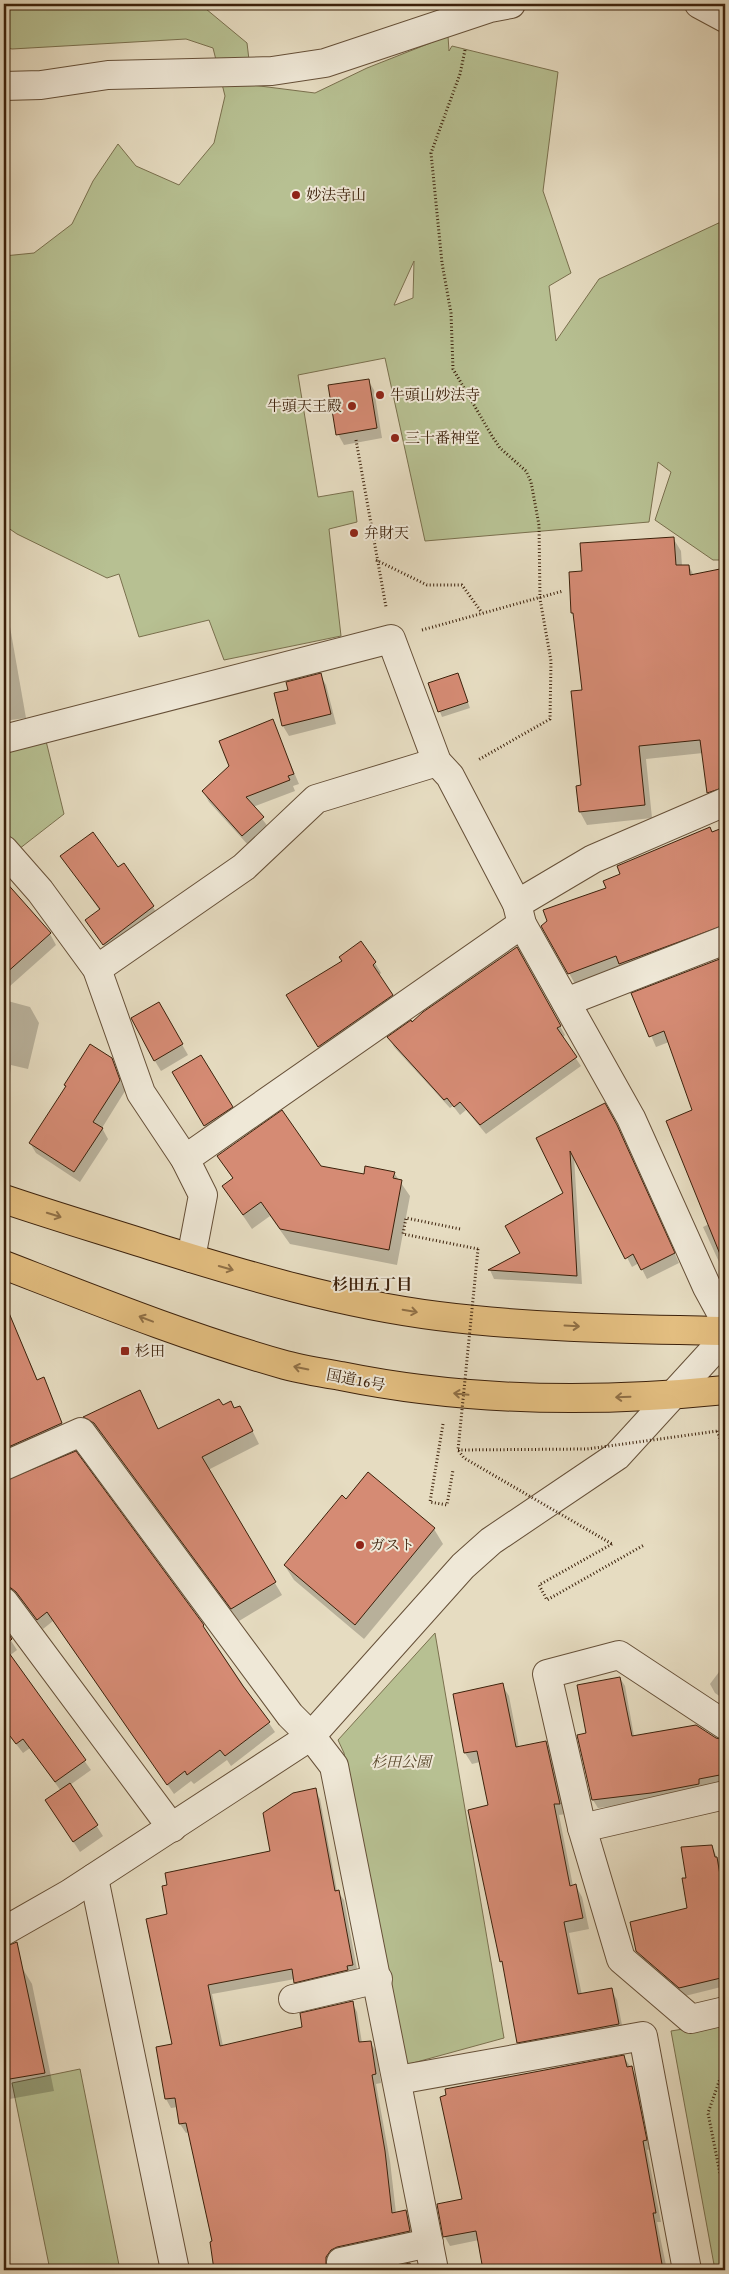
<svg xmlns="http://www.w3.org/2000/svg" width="729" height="2274" viewBox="0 0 729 2274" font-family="'Gentium Book Plus','Noto Serif JP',serif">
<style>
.green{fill:#b7c092;stroke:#7a704e;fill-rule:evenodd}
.shadow{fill:#0003}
.building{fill:#d58b74;stroke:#3c210b}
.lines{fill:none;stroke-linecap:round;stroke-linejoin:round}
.minor-casing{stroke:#665038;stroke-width:30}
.highway-casing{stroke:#3c210b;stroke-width:30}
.path{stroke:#3c210b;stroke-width:3;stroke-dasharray:1 2.5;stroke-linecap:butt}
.minor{stroke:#efe8d7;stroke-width:28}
.highway{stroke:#e3be80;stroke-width:28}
.path-bridge{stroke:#3c210b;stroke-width:3;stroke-dasharray:1 2.5;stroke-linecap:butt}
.oneway{stroke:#907046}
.poi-dot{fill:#8f2418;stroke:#efe8d7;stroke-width:2}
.labels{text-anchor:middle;stroke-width:4;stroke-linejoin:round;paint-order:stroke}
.poi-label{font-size:15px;fill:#3c210b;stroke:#efe8d7;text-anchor:start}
.street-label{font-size:15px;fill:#3c210b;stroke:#efe8d7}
.park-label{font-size:15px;font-style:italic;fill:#5b492d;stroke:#efe8d7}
.neighbourhood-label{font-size:16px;font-weight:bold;fill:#3c210b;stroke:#efe8d7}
</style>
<rect width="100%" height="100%" fill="#e6dcc1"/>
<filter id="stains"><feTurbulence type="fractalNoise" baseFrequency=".004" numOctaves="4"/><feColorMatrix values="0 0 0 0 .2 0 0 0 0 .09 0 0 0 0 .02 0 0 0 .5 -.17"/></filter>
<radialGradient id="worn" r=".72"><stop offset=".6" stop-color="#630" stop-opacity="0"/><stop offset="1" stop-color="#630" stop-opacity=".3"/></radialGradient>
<g class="green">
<path d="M4,4H200L247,43L252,85L315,93L367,68L448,36L449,51L452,46L558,72L543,191L571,273L549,286L556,341L599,279L725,220V560H713L655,520L671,472L658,462L649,522L425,541L385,358L298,375L318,497L353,491L357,522L329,529L341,636L224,660L209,620L139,637L119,574L107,578L17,534L4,525V256L34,253L72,224L93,181L118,144L136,166L179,185L214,143L225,96L213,48L186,39L12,49L4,47ZM414,261L413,298L395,305H394Z"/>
<polygon points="46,741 64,814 19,849 4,834 4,750"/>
<polygon points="435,1633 504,2038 402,2066 344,1753 338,1740"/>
<polygon points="725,2022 725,2270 715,2270 671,2031"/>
<polygon points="80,2069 120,2270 50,2270 12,2083"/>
</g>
<g class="shadow">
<polygon points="368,380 374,390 382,438 344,445 338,434"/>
<polygon points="673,538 681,551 682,566 689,566 694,576 725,569 725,775 712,777 703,753 646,759 652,818 587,825 580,812 577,787 582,786 584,691 575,618 572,613 584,572"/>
<polygon points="4,619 10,627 26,718 4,721"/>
<polygon points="458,674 470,708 442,717 429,684"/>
<polygon points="320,675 326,685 336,724 289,736 283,726 275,694 290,691"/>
<polygon points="272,721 299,784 293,786 295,791 253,807 269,828 249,846 209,802 203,791 230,766"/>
<polygon points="725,828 725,936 575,984 543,926 607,889"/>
<polygon points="62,856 118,868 153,907 159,917 110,954 87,921 100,911"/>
<polygon points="20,900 50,934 56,945 10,986 4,979 4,904"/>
<polygon points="361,942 375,963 381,973 378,976 398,1006 325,1057 288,996 343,962"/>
<polygon points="516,948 565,1035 562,1038 581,1066 486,1134 466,1110 460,1115 453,1106 450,1108 394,1047 389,1037 412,1024"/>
<polygon points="725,958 725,1275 703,1227 709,1224 693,1111 669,1042 656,1047 633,994"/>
<polygon points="4,1000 30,1007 39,1023 28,1069 11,1065 4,1133"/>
<polygon points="159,1004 188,1055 161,1071 155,1061"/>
<polygon points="201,1056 238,1118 211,1136 173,1072"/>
<polygon points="111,1059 125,1091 102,1128 108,1139 80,1182 36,1153 30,1143"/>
<polygon points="622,1136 679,1263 647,1279 639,1263 632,1267 574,1157 582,1284 494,1279 490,1270 522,1253 564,1194 537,1139"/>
<polygon points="218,1156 320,1167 365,1175 394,1173 410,1196 397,1265 290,1244 270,1216 252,1229 223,1186 233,1179"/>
<polygon points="15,1328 38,1381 43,1379 49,1389 66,1434 4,1462 4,1332"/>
<polygon points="139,1392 159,1430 222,1407 234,1409 247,1420 259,1444 208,1470 282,1595 239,1621 102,1435 92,1429 85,1417"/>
<polygon points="75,1453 203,1626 275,1732 231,1766 227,1760 194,1784 191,1781 174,1794 53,1621 43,1629 23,1602 17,1597 4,1598 4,1483"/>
<polygon points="369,1474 434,1529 443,1544 364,1639 294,1580 285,1566"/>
<polygon points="4,1630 17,1650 9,1656 91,1770 70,1785 103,1836 80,1852 53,1811 61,1791 30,1748 23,1753 7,1732 4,1734"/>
<polygon points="725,1664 725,1700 715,1693 710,1684"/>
<polygon points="620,1678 625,1686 634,1736 716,1739 725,1742 725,1783 656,1801 598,1808 593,1800 587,1734"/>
<polygon points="502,1685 509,1696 519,1748 546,1742 552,1753 566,1814 559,1815 573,1886 576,1886 582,1897 589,1929 569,1933 582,1995 611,1989 617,2000 624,2035 524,2053 518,2042 504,1966 501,1961 490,1806 480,1762 472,1764 465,1753"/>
<polygon points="315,1790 320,1799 337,1891 344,1900 358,1974 301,1991 295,1979 212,1994 223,2046 304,2028 352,2002 357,2012 362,2043 370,2042 376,2051 381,2083 376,2084 390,2161 396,2213 406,2211 411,2220 415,2240 331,2270 215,2270 211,2243 213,2242 190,2132 186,2133 180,2124 178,2107 171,2108 166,2099 158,2048 174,2045 169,1915 272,1852"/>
<polygon points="712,1846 721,1867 725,1890 725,1994 721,1987 685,1996 642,1959 637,1950 689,1909 688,1879"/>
<polygon points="21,1966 32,1984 54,2091 4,2100 4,1975"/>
<polygon points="624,2057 637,2077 651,2149 647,2150 661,2222 657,2222 667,2270 485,2270 479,2240 450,2246 445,2237 438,2205 464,2200"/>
</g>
<g class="building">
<polygon points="369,379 377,428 336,435 328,385"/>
<polygon points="674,537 676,565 689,565 690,575 725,568 725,787 707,793 700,740 639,746 645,805 579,812 576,786 581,785 571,691 582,690 573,613 571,613 569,572 582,571 580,543"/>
<polygon points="321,673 331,714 282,726 274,693 288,690 286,682"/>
<polygon points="458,673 468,702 438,712 428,683"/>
<polygon points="273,719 294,774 288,776 290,780 246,797 264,817 242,836 202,791 229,766 219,741"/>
<polygon points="710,827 712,832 725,827 725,925 619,964 616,956 568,974 541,926 547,921 543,910 606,888 603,881 620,874 617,866"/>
<polygon points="93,832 118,867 124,863 154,906 103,945 85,920 100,909 60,856"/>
<polygon points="4,880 51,933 4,975"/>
<polygon points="361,941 376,962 373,965 393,995 318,1047 286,995 342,961 339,957"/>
<polygon points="517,947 561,1026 557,1028 577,1057 480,1125 460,1102 454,1107 447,1098 444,1100 387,1037 411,1020 412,1022 423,1012"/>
<polygon points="725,957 725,1264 724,1264 666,1121 692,1110 664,1031 649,1037 631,993"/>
<polygon points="159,1002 183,1044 154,1061 131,1018"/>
<polygon points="90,1044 112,1058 120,1080 93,1122 103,1128 74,1172 29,1143 66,1086 64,1085"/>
<polygon points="201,1055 233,1107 204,1126 172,1072"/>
<polygon points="605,1103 617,1125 675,1253 641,1270 633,1254 625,1259 570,1151 577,1276 488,1270 520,1253 505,1226 563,1193 536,1138"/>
<polygon points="282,1110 321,1166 364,1174 365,1166 395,1172 393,1178 402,1180 389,1250 280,1229 261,1202 243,1215 222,1186 233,1178 217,1156"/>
<polygon points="4,1301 37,1380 44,1377 62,1423 4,1449"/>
<polygon points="140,1390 158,1429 219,1399 223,1405 231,1401 234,1408 240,1406 253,1431 202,1457 276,1582 231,1609 94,1423 83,1417"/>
<polygon points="76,1451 204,1625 203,1626 243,1686 270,1722 225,1756 220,1750 187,1775 185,1771 167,1785 47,1612 37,1620 16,1592 11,1588 4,1587 4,1481"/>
<polygon points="368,1472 435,1528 355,1625 284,1565 342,1495 346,1499"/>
<polygon points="4,1628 12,1639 4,1646 86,1760 55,1782 23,1739 16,1744 10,1736 4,1736"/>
<polygon points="620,1677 632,1736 696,1725 716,1738 725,1740 725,1774 699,1779 699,1784 651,1793 592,1800 577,1735 586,1733 577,1685"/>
<polygon points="503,1683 516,1747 546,1741 560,1804 554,1804 570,1886 576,1884 583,1918 564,1922 578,1994 612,1988 619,2024 517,2043 502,1961 500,1962 468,1810 488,1805 477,1751 464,1753 453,1694"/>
<polygon points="70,1783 98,1825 73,1842 45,1800"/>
<polygon points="316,1788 335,1891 339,1890 353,1965 347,1966 348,1970 294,1983 292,1969 208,1985 220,2046 302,2027 300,2013 353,2001 359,2042 371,2041 376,2074 372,2075 385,2151 392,2213 406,2210 410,2231 337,2247 331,2250 326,2257 326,2265 328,2270 214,2270 210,2242 212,2241 186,2123 179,2124 175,2098 165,2099 156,2047 172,2044 146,1919 167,1914 162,1886 167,1885 165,1873 270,1851 263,1813 293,1793"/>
<polygon points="712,1845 715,1857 717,1857 725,1905 725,1977 679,1988 636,1951 630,1922 687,1908 682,1878 686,1878 681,1847"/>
<polygon points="17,1942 45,2073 4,2080 4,1947"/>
<polygon points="624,2055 627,2067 632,2066 647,2140 643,2141 656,2213 653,2213 663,2270 483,2270 476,2231 443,2237 437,2204 462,2199 440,2097 446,2095 445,2089"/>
<polygon points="410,2263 412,2270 377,2270"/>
</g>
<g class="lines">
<g class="minor-casing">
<g id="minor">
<polyline points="699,4 725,18"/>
<polyline points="4,86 41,85 108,75 272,71 325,63 490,8 511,4"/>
<polyline points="4,739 391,639 437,762 450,776 517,904 522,924 631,1118 707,1287 725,1320"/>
<polyline points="4,850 40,891 97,969 141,1093 185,1159 203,1195 191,1258"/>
<polyline points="517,904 593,859 725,802"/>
<polyline points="97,969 244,867 316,799 437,762"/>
<polyline points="566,1002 725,940"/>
<polyline points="185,1159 522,924"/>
<polyline points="4,1466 81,1432 290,1715 311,1736 334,1766 434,2270"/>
<polyline points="4,1602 172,1828"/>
<polyline points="725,1725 619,1655 547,1674 582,1828 621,1959 691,2019 725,2011"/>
<polyline points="582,1828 725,1795"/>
<polyline points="94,1878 175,2270"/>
<polyline points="4,1931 69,1894 311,1736 463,1566 491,1541 617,1456 725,1338"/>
<polyline points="293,1999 378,1979"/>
<polyline points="398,2080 643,2036 687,2270"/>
<polyline points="341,2262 429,2243"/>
</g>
</g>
<g class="highway-casing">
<g id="highway">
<path d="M4,1199C54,1216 105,1231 155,1247C248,1276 342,1304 438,1316C533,1328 630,1329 725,1331"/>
<path d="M4,1265C97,1301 189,1338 285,1365C304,1370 323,1373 341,1376C468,1402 597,1403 725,1390"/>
</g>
</g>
<g class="path">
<polyline points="465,50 460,74 431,153 442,263 451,313 453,369 492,436 500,448 526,471 531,482 539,525 540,599 551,661 550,719 478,760"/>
<polyline points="356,440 386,607"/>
<polyline points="376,560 427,585 462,585 482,613"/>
<polyline points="422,630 563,591"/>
<polyline points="460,1229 406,1218 403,1234 478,1249"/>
<polyline points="443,1424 430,1502 447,1505 453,1470"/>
<polyline points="717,1431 725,1450"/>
<polyline points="612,1544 539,1585 547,1600 644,1545"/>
<polyline points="725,2072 721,2076 708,2113 725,2199"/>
</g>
<use href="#minor" class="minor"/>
<use href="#highway" class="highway"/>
<g class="path-bridge">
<polyline points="478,1249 458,1450 464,1458 612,1544"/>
<polyline points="458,1450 587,1449 725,1430"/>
</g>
</g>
<defs><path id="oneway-shaft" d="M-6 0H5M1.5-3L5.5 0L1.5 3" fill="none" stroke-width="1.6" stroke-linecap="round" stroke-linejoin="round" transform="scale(1.25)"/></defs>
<g class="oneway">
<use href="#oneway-shaft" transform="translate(54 1215) rotate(17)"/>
<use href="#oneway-shaft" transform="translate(226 1268) rotate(16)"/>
<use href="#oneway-shaft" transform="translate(410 1311) rotate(10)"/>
<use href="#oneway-shaft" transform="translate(146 1319) rotate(-159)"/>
<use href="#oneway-shaft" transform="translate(572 1326) rotate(3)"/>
<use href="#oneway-shaft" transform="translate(301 1368) rotate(-169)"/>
<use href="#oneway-shaft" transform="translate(461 1394) rotate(-174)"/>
<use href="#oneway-shaft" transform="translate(623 1397) rotate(178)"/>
</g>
<g class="poi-dot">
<circle cx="296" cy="195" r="5"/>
<circle cx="380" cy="395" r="5"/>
<circle cx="352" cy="406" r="5"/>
<circle cx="395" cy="438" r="5"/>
<circle cx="354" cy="533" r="5"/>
<rect x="120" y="1346" width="10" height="10" rx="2.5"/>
<circle cx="360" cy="1545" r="5"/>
</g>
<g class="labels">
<g class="poi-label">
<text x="306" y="200">妙法寺山</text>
<text x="390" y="400">牛頭山妙法寺</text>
<text x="342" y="411" text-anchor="end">牛頭天王殿</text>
<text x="405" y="443">三十番神堂</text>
<text x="364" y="538">弁財天</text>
<text x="135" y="1356">杉田</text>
<text x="370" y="1550">ガスト</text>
</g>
<g class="street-label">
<text transform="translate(356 1380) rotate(11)" y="5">国道16号</text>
</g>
<g class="park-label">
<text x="401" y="1767">杉田公園</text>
</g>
<g class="neighbourhood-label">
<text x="372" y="1290">杉田五丁目</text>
</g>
</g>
<rect width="729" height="2274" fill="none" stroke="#e6dcc1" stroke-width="20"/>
<rect x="5" y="5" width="719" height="2264" fill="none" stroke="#3c210b" stroke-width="2.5"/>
<rect x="10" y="10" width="709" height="2254" fill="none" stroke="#3c210b"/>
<rect width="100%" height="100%" filter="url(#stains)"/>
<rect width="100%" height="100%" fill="url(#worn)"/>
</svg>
